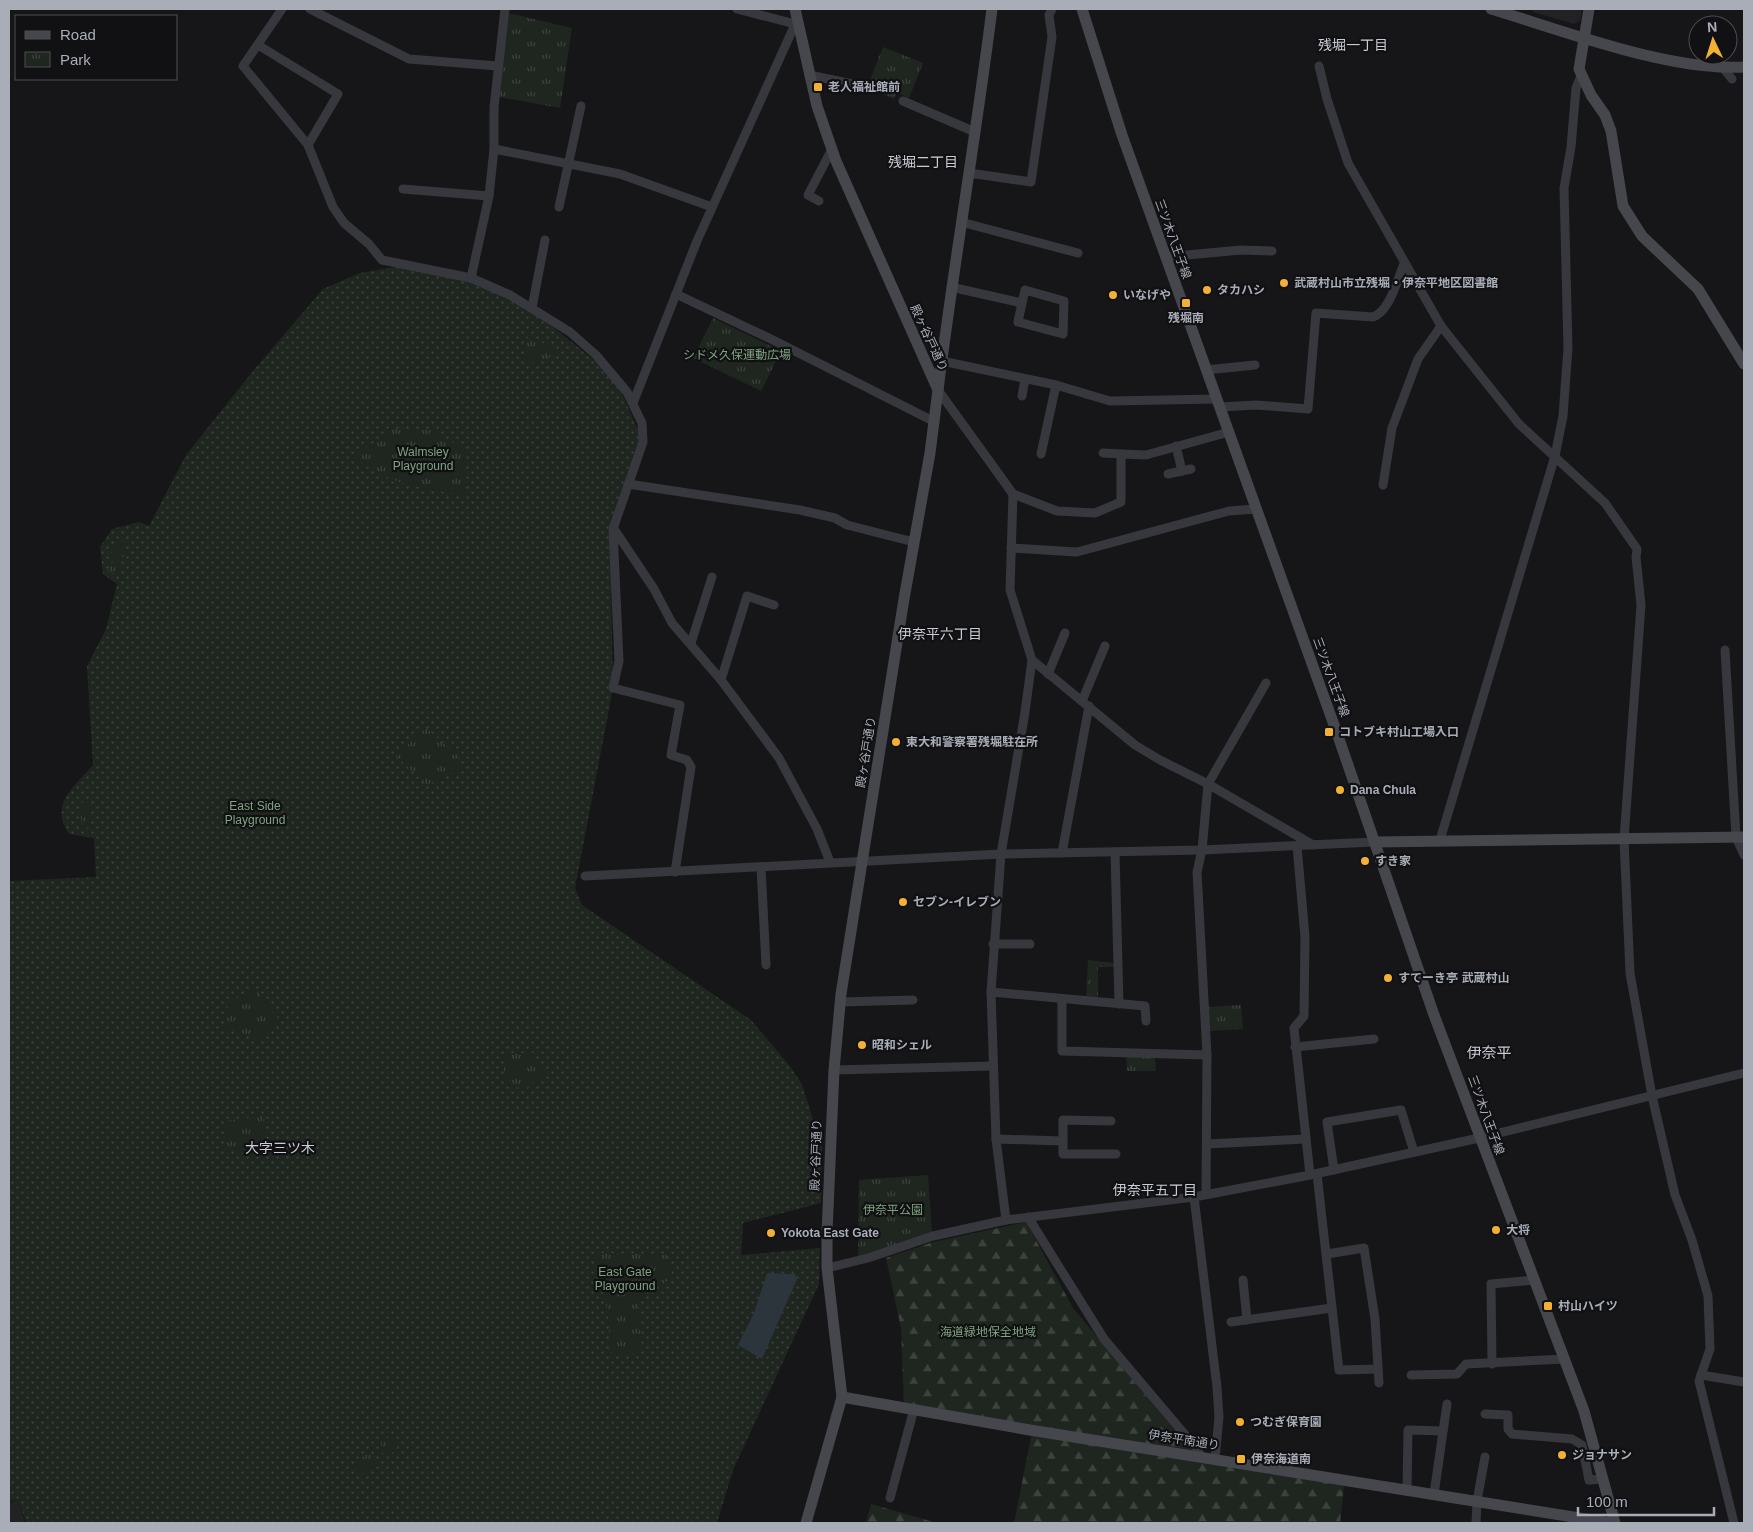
<svg xmlns="http://www.w3.org/2000/svg" width="1753" height="1532" viewBox="0 0 1753 1532" font-family="Arial,'Noto Sans JP',sans-serif">
<style>
.built{fill:#222225}
.grass{fill:url(#grass-dots)}
.forest{fill:url(#forest-firs)}
.park{fill:url(#park-tufts)}
.water{fill:#2c353c}
.lines{fill:none;stroke-linecap:round;stroke-linejoin:round}
.street{stroke:#37383d;stroke-width:9}
.secondary{stroke:#45474d;stroke-width:11}
.poi-dot{fill:#f2b134;stroke:#111113;stroke-width:2}
.labels{text-anchor:middle;stroke-width:4.5;stroke-linejoin:round;paint-order:stroke}
.poi-label{font-size:12px;font-weight:bold;fill:#a8adb8;stroke:#111113;text-anchor:start}
.street-label{font-size:12px;fill:#a8adb8;stroke:#111113}
.park-label{font-size:12px;fill:#7fa381;stroke:#111113}
.neighbourhood-label{font-size:14px;fill:#c9ccd4;stroke:#111113}
.quarter-label{font-size:15px;fill:#c9ccd4;stroke:#111113}
</style>
<defs>
<pattern id="grass-dots" width="8" height="8" patternUnits="userSpaceOnUse" patternTransform="scale(1.25)"><rect width="8" height="8" fill="#1e261f"/><path d="M2 2h.1M6 6h.1" fill="none" stroke="#3c433d" stroke-width="1.8" stroke-linecap="round"/></pattern>
<pattern id="forest-firs" width="22" height="20" patternUnits="userSpaceOnUse" patternTransform="scale(1.25)"><rect width="22" height="20" fill="#1e261f"/><path d="M5 1l3.5 6h-7zM16 11l3.5 6h-7z" fill="#3c433d"/></pattern>
<pattern id="park-tufts" width="24" height="20" patternUnits="userSpaceOnUse" patternTransform="scale(1.25)"><rect width="24" height="20" fill="#1e261f"/><path d="M3 7l-1-3M5 7V3M7 7l1-3M15 17l-1-3M17 17v-4M19 17l1-3" fill="none" stroke="#3c433d"/></pattern>
</defs>
<rect width="100%" height="100%" fill="#161618"/>
<g class="built">
<polygon points="1532,9 1582,9 1580,21 1574,24 1533,12"/>
<polygon points="18,1499 25,1523 9,1523 9,1503"/>
</g>
<path class="grass" d="M407,265L462,276L522,302L615,377L643,442L613,529L611,585L613,688L575,888L582,905L751,1020L789,1065L802,1084L822,1148L821,1203L743,1223L741,1255L820,1248L819,1284L733,1470L717,1523H26L18,1499L9,1502V881L96,877L94,838L69,834C49,804 74,787 93,765L87,666L106,629L117,584L103,574L100,547L112,529L139,522L149,526L186,455L253,371L323,289L360,273Z"/>
<g class="forest">
<polygon points="1026,1222 1073,1308 1200,1461 1344,1486 1340,1523 1014,1523 1033,1427 904,1405 901,1328 886,1258 933,1242"/>
<polygon points="871,1504 937,1523 866,1523"/>
</g>
<g class="park">
<polygon points="508,13 572,28 560,108 499,97"/>
<polygon points="883,47 923,63 909,98 897,93 894,99 867,87"/>
<polygon points="713,318 781,351 761,391 693,358"/>
<polygon points="528,334 559,353 525,366"/>
<path d="M392,429L432,430L465,450V495C424,489 388,485 354,457Z"/>
<polygon points="117,540 127,543 118,575 108,571 114,559 111,556"/>
<polygon points="426,728 457,755 462,769 427,785 396,756"/>
<polygon points="242,798 270,801 269,830 241,824"/>
<polygon points="91,801 90,828 83,827 78,803"/>
<polygon points="1088,960 1114,963 1114,967 1098,967 1098,999 1086,998"/>
<polygon points="256,989 279,1020 260,1040 225,1028 228,1002"/>
<polygon points="1241,1005 1243,1029 1210,1031 1208,1007"/>
<polygon points="503,1053 533,1053 546,1074 525,1089 505,1085"/>
<polygon points="1126,1056 1155,1057 1156,1071 1127,1071"/>
<polygon points="264,1115 265,1157 223,1149 227,1121"/>
<polygon points="928,1175 932,1233 858,1257 859,1180"/>
<polygon points="594,1253 666,1254 673,1277 637,1301 642,1344 635,1353 612,1354 607,1308"/>
<polygon points="396,1437 397,1452 382,1453 381,1438"/>
<polygon points="368,1454 374,1455 380,1465 361,1474 356,1467 357,1460"/>
</g>
<polygon class="water" points="767,1273 795,1274 797,1279 762,1359 738,1345 754,1313"/>
<g class="lines">
<g class="street">
<polyline points="282,9 243,66 308,145 333,207 344,223 369,244 382,260 471,278 510,295 570,332 596,355 627,392 642,423 643,442 613,529 619,661 613,688 680,705 671,755 687,760 691,767 675,872"/>
<polyline points="310,9 409,59 498,66"/>
<polyline points="737,9 795,24"/>
<polyline points="258,45 338,94 308,145"/>
<polyline points="1319,66 1327,99 1348,163 1441,326 1519,424 1605,503 1637,549 1636,557 1641,605 1624,839 1630,973 1652,1096 1675,1195 1692,1240 1708,1296 1710,1349 1699,1381 1734,1523"/>
<polyline points="1723,68 1732,79"/>
<polyline points="809,75 857,85"/>
<polyline points="903,101 975,132"/>
<polyline points="494,149 620,174 712,207"/>
<polyline points="969,173 1031,182 1052,37 1049,15 1052,9"/>
<polyline points="403,189 489,196"/>
<polyline points="819,201 808,195 832,149"/>
<polyline points="559,207 581,106"/>
<polyline points="961,222 1078,253"/>
<polyline points="1165,257 1241,250 1272,251"/>
<polyline points="471,278 489,196 494,149 494,107 505,9"/>
<polyline points="951,287 1022,303 1025,290 1064,301 1063,334 1018,322 1022,303"/>
<polyline points="676,294 771,339 935,422"/>
<polyline points="532,308 545,240"/>
<polyline points="942,361 1056,385 1110,401 1217,399"/>
<polyline points="1206,370 1255,365"/>
<polyline points="938,390 1013,494 1057,511 1095,513 1121,502 1121,454 1146,455 1229,432"/>
<polyline points="1022,396 1025,379"/>
<polyline points="633,403 697,241 797,20"/>
<path d="M1220,407L1256,405L1308,409L1316,313L1373,317C1390,311 1397,280 1404,264"/>
<polyline points="1176,446 1182,471"/>
<polyline points="1103,453 1121,454"/>
<polyline points="1041,454 1056,385"/>
<polyline points="1168,474 1191,469"/>
<polyline points="628,484 800,510 835,518 847,525 914,542"/>
<polyline points="1383,485 1392,428 1418,359 1441,326"/>
<polyline points="1013,494 1010,590 1032,660 1135,745 1160,760 1208,784 1313,845"/>
<polyline points="614,529 654,589 672,623 721,680 779,758 817,829 830,862"/>
<polyline points="1011,548 1077,552 1229,511 1256,509"/>
<polyline points="691,643 712,577"/>
<polyline points="1725,650 1736,837 1744,855"/>
<polyline points="1048,674 1065,633"/>
<polyline points="721,680 747,596 774,605"/>
<polyline points="1082,701 1105,646"/>
<polyline points="1440,840 1555,456 1563,416 1568,348 1564,188 1571,147 1576,88 1581,76"/>
<polyline points="1297,846 1305,937 1304,1016 1294,1028 1310,1175"/>
<polyline points="1115,852 1119,1004"/>
<polyline points="1062,853 1089,706"/>
<polyline points="761,867 766,965"/>
<polyline points="585,876 1001,854 1202,850 1374,842"/>
<polyline points="993,944 1030,944"/>
<polyline points="991,992 1145,1006 1146,1021"/>
<polyline points="1062,999 1062,1051 1207,1055"/>
<polyline points="841,1002 913,1000"/>
<polyline points="1295,1047 1374,1039"/>
<polyline points="834,1070 993,1066"/>
<polyline points="996,1139 1063,1141 1063,1154 1116,1154"/>
<polyline points="1063,1141 1063,1120 1111,1121"/>
<polyline points="1207,1144 1306,1139"/>
<polyline points="1334,1170 1327,1122 1401,1110 1414,1152"/>
<polyline points="1317,1174 1339,1370 1378,1369"/>
<polyline points="1206,1194 1207,1055 1197,872 1202,850 1208,784 1266,683"/>
<polyline points="1194,1197 1217,1387 1219,1417 1215,1459"/>
<polyline points="1028,1217 1104,1339 1197,1449 1201,1457"/>
<polyline points="1006,1220 996,1139 991,992 1001,854 1025,712 1032,660"/>
<polyline points="1327,1254 1364,1248 1375,1319 1379,1383"/>
<polyline points="827,1268 868,1258 933,1236 1006,1220 1194,1197 1310,1175 1479,1138 1744,1073"/>
<polyline points="1243,1280 1247,1320"/>
<polyline points="1231,1322 1332,1308"/>
<polyline points="1492,1364 1491,1284 1534,1280"/>
<polyline points="1411,1375 1457,1374 1466,1364 1565,1359"/>
<polyline points="1701,1375 1744,1382"/>
<polyline points="1485,1414 1508,1415 1508,1429 1512,1434 1572,1439 1582,1445 1589,1480 1602,1479"/>
<polyline points="1407,1491 1408,1430 1443,1431"/>
<polyline points="1434,1494 1447,1404"/>
<polyline points="890,1498 914,1409"/>
<polyline points="1476,1523 1477,1501 1485,1457"/>
</g>
<g class="secondary">
<polyline points="795,9 817,106 836,161 938,390 930,453 904,599 841,994 834,1070 827,1233 827,1268 842,1397 806,1523"/>
<polyline points="1082,9 1122,135 1338,736 1434,1015 1584,1411 1615,1523"/>
<path d="M1491,9C1565,31 1668,71 1744,67"/>
<polyline points="1589,9 1579,69 1591,95 1605,115 1611,131 1623,206 1642,236 1698,289 1744,364"/>
<path d="M938,390C954,263 976,136 992,9"/>
<polyline points="1374,842 1744,837"/>
<polyline points="842,1397 1030,1430 1611,1523"/>
</g>
</g>
<g class="poi-dot">
<rect x="813" y="82" width="10" height="10" rx="2.5"/>
<circle cx="1284" cy="283" r="5"/>
<circle cx="1207" cy="290" r="5"/>
<circle cx="1113" cy="295" r="5"/>
<rect x="1181" y="298" width="10" height="10" rx="2.5"/>
<rect x="1324" y="727" width="10" height="10" rx="2.5"/>
<circle cx="896" cy="742" r="5"/>
<circle cx="1340" cy="790" r="5"/>
<circle cx="1365" cy="861" r="5"/>
<circle cx="903" cy="902" r="5"/>
<circle cx="1388" cy="978" r="5"/>
<circle cx="862" cy="1045" r="5"/>
<circle cx="1496" cy="1230" r="5"/>
<circle cx="771" cy="1233" r="5"/>
<rect x="1543" y="1301" width="10" height="10" rx="2.5"/>
<circle cx="1240" cy="1422" r="5"/>
<circle cx="1562" cy="1455" r="5"/>
<rect x="1236" y="1454" width="10" height="10" rx="2.5"/>
</g>
<g class="labels">
<g class="poi-label">
<text x="828" y="91">老人福祉館前</text>
<text x="1294" y="287">武蔵村山市立残堀・伊奈平地区図書館</text>
<text x="1217" y="294">タカハシ</text>
<text x="1123" y="299">いなげや</text>
<text x="1186" y="322" text-anchor="middle">残堀南</text>
<text x="1339" y="736">コトブキ村山工場入口</text>
<text x="906" y="746">東大和警察署残堀駐在所</text>
<text x="1350" y="794">Dana Chula</text>
<text x="1375" y="865">すき家</text>
<text x="913" y="906">セブン-イレブン</text>
<text x="1398" y="982">すてーき亭 武蔵村山</text>
<text x="872" y="1049">昭和シェル</text>
<text x="1506" y="1234">大将</text>
<text x="781" y="1237">Yokota East Gate</text>
<text x="1558" y="1310">村山ハイツ</text>
<text x="1250" y="1426">つむぎ保育園</text>
<text x="1572" y="1459">ジョナサン</text>
<text x="1251" y="1463">伊奈海道南</text>
</g>
<g class="street-label">
<text transform="translate(1173 239) rotate(70)" y="4">三ツ木八王子線</text>
<text transform="translate(929 338) rotate(65)" y="4">殿ヶ谷戸通り</text>
<text transform="translate(1331 677) rotate(70)" y="4">三ツ木八王子線</text>
<text transform="translate(866 752) rotate(-81)" y="4">殿ヶ谷戸通り</text>
<text transform="translate(1486 1115) rotate(70)" y="4">三ツ木八王子線</text>
<text transform="translate(816 1155) rotate(-88)" y="4">殿ヶ谷戸通り</text>
<text transform="translate(1184 1440) rotate(9)" y="4">伊奈平南通り</text>
</g>
<g class="park-label">
<text x="737" y="359">シドメ久保運動広場</text>
<text x="423" y="456">Walmsley<tspan x="423" dy="14">Playground</tspan></text>
<text x="255" y="810">East Side<tspan x="255" dy="14">Playground</tspan></text>
<text x="893" y="1214">伊奈平公園</text>
<text x="625" y="1276">East Gate<tspan x="625" dy="14">Playground</tspan></text>
<text x="988" y="1336">海道緑地保全地域</text>
</g>
<g class="neighbourhood-label">
<text x="1353" y="50">残堀一丁目</text>
<text x="923" y="167">残堀二丁目</text>
<text x="940" y="639">伊奈平六丁目</text>
<text x="280" y="1153">大字三ツ木</text>
<text x="1155" y="1195">伊奈平五丁目</text>
</g>
<g class="quarter-label">
<text x="1489" y="1058">伊奈平</text>
</g>
</g>
<rect width="1753" height="1532" fill="none" stroke="#a8adb8" stroke-width="20"/>
<rect x="15" y="15" width="162" height="65" fill="#111113" stroke="#4d4f55"/>
<rect x="25" y="31" width="25" height="8" fill="#45474d" stroke="#4d4f55"/>
<text x="60" y="40" font-size="15" fill="#a8adb8">Road</text>
<rect x="25" y="52" width="25" height="15" fill="url(#park-tufts)" stroke="#4d4f55"/>
<text x="60" y="65" font-size="15" fill="#a8adb8">Park</text>
<g transform="translate(1713 40) rotate(356)"><circle r="24" fill="#111113" stroke="#4d4f55"/>
<path d="M0-4L9 19L0 12L-9 19Z" fill="#f2b134"/>
<text y="-8" font-size="14" font-weight="bold" text-anchor="middle" fill="#a8adb8">N</text>
</g>
<path d="M1578 1507v8h136v-8" fill="none" stroke="#a8adb8" stroke-width="2.5"/>
<text x="1586" y="1507" font-size="15" fill="#a8adb8" stroke="#111113" stroke-width="4" paint-order="stroke">100 m</text>
</svg>
